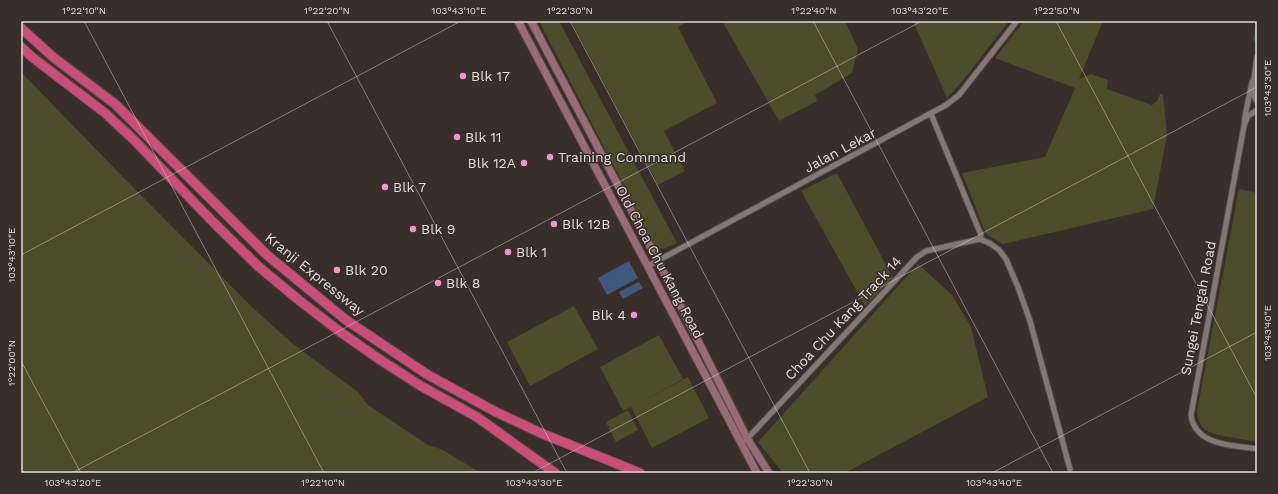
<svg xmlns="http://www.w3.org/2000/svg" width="1278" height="494" viewBox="0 0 1278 494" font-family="'Work Sans',sans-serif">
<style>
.green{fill:#4b4c29}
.water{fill:#42577d}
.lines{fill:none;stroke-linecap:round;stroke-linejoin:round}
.stream{stroke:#42577d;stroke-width:1.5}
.street-casing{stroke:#564d4a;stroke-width:7}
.secondary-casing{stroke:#564d4a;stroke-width:9}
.highway-casing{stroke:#564d4a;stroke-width:11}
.street{stroke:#847874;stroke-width:5}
.secondary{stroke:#996b76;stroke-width:7}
.highway{stroke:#cb4e7a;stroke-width:9}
.ticks{fill:none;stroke:#e2dbd9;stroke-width:1;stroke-opacity:0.45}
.poi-dot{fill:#f491d3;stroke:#382e2a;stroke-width:1.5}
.labels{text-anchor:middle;stroke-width:3;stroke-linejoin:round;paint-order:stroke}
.poi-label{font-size:14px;fill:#e2dbd9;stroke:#382e2a;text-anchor:start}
.street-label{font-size:14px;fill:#e2dbd9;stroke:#382e2a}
.neatline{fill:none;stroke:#e2dbd9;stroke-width:1.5}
.ticks-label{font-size:10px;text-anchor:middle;fill:#e2dbd9}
</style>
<rect width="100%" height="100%" fill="#382e2a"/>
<g class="green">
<polygon points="539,21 559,21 677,243 663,249 655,246"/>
<polygon points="571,21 689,21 678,27 717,103 664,131 685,171 658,185"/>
<polygon points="722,21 845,21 858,49 852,73 815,95 817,101 779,121"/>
<polygon points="913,21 1009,21 965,78 947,98"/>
<polygon points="1024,21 1103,21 1077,84 1079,79 1091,74 1108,80 1107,89 1152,105 1157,101 1160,94 1163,94 1167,135 1153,209 1003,244 986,234 962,173 1045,157 1075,88 995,58"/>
<polygon points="21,72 121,175 252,307 293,344 358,392 368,405 428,445 441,449 481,473 21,473"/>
<polygon points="837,173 893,278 865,306 801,191"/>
<path d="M1239,189L1257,193V442C1248,440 1238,439 1229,437C1212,434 1198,432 1197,411Z"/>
<polygon points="918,264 952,295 971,327 988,397 845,473 783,473 758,442"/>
<polygon points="574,306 598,349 530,386 507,342"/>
<polygon points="659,335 683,379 635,405 688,377 709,418 652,448 631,407 623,411 600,367"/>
<polygon points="628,410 638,430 616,442 606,422"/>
</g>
<g class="water">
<polygon points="629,261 638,278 607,295 598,278"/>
<polygon points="639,282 643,288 623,299 619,292"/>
</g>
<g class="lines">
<polyline class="stream" points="1254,40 1257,25"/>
<g class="street-casing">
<g id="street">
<polyline points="1257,57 1252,91 1257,102"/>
<path d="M1252,82L1245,116L1244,126L1191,415C1195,446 1233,445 1257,449"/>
<polyline points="931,114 981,235 980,239"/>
<polyline points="1245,123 1248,116 1257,110"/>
<polyline points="648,266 946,105 959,95 1017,21"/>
<polyline points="746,440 917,257 926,251 980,239 991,244 999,250 1006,259 1018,287 1030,321 1070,469"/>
</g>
</g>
<g class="secondary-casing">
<g id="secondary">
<polyline points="518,21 757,473"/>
<polyline points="531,21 658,261 747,438 769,473"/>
</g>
</g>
<g class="highway-casing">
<g id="highway">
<polyline points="21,28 53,57 115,104 267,255 346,320 428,375 496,412 543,434 640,473"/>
<polyline points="21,47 32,57 105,113 133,139 214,223 259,267 300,301 339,331 379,359 421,386 477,417 555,473"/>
</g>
</g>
<use href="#street" class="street"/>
<use href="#secondary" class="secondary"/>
<use href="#highway" class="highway"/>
</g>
<path class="ticks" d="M84,21L324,473M327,21L567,473M570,21L810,473M813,21L1053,473M1056,21L1257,398M21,255L461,21M21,361L81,473M72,473L922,21M532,473L1257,87M992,473L1257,332"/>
<g class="poi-dot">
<circle cx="463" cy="76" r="4"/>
<circle cx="457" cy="137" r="4"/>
<circle cx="550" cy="157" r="4"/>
<circle cx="524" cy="163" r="4"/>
<circle cx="385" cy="187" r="4"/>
<circle cx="554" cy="224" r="4"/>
<circle cx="413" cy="229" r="4"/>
<circle cx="508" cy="252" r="4"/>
<circle cx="337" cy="270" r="4"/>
<circle cx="438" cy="283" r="4"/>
<circle cx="634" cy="315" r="4"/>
</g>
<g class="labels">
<g class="poi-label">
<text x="471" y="81">Blk 17</text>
<text x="465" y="142">Blk 11</text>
<text x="558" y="162">Training Command</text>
<text x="516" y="168" text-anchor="end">Blk 12A</text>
<text x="393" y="192">Blk 7</text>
<text x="562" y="229">Blk 12B</text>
<text x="421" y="234">Blk 9</text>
<text x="516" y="257">Blk 1</text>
<text x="345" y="275">Blk 20</text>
<text x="446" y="288">Blk 8</text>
<text x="626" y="320" text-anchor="end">Blk 4</text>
</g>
<g class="street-label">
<text transform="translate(840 150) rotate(-28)" y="5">Jalan Lekar</text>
<text transform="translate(660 262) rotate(62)" y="5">Old Choa Chu Kang Road</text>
<text transform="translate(315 274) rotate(39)" y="5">Kranji Expressway</text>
<text transform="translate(1198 308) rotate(-79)" y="5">Sungei Tengah Road</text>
<text transform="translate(843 318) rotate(-47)" y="5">Choa Chu Kang Track 14</text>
</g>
</g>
<rect width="1278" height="494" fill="none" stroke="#382e2a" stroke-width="44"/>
<rect x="22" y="22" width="1234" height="450" class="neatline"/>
<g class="ticks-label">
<text x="84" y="14">1°22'10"N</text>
<text x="327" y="14">1°22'20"N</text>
<text x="459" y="14">103°43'10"E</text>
<text x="570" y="14">1°22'30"N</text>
<text x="814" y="14">1°22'40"N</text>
<text x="920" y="14">103°43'20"E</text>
<text x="1057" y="14">1°22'50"N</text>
<text transform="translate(1267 88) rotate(-90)" y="4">103°43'30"E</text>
<text transform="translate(11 255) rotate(-90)" y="4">103°43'10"E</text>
<text transform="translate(1267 333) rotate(-90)" y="4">103°43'40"E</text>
<text transform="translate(11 363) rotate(-90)" y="4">1°22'00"N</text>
<text x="73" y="486">103°43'20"E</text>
<text x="323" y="486">1°22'10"N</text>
<text x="534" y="486">103°43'30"E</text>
<text x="810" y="486">1°22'30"N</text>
<text x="994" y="486">103°43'40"E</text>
</g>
</svg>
